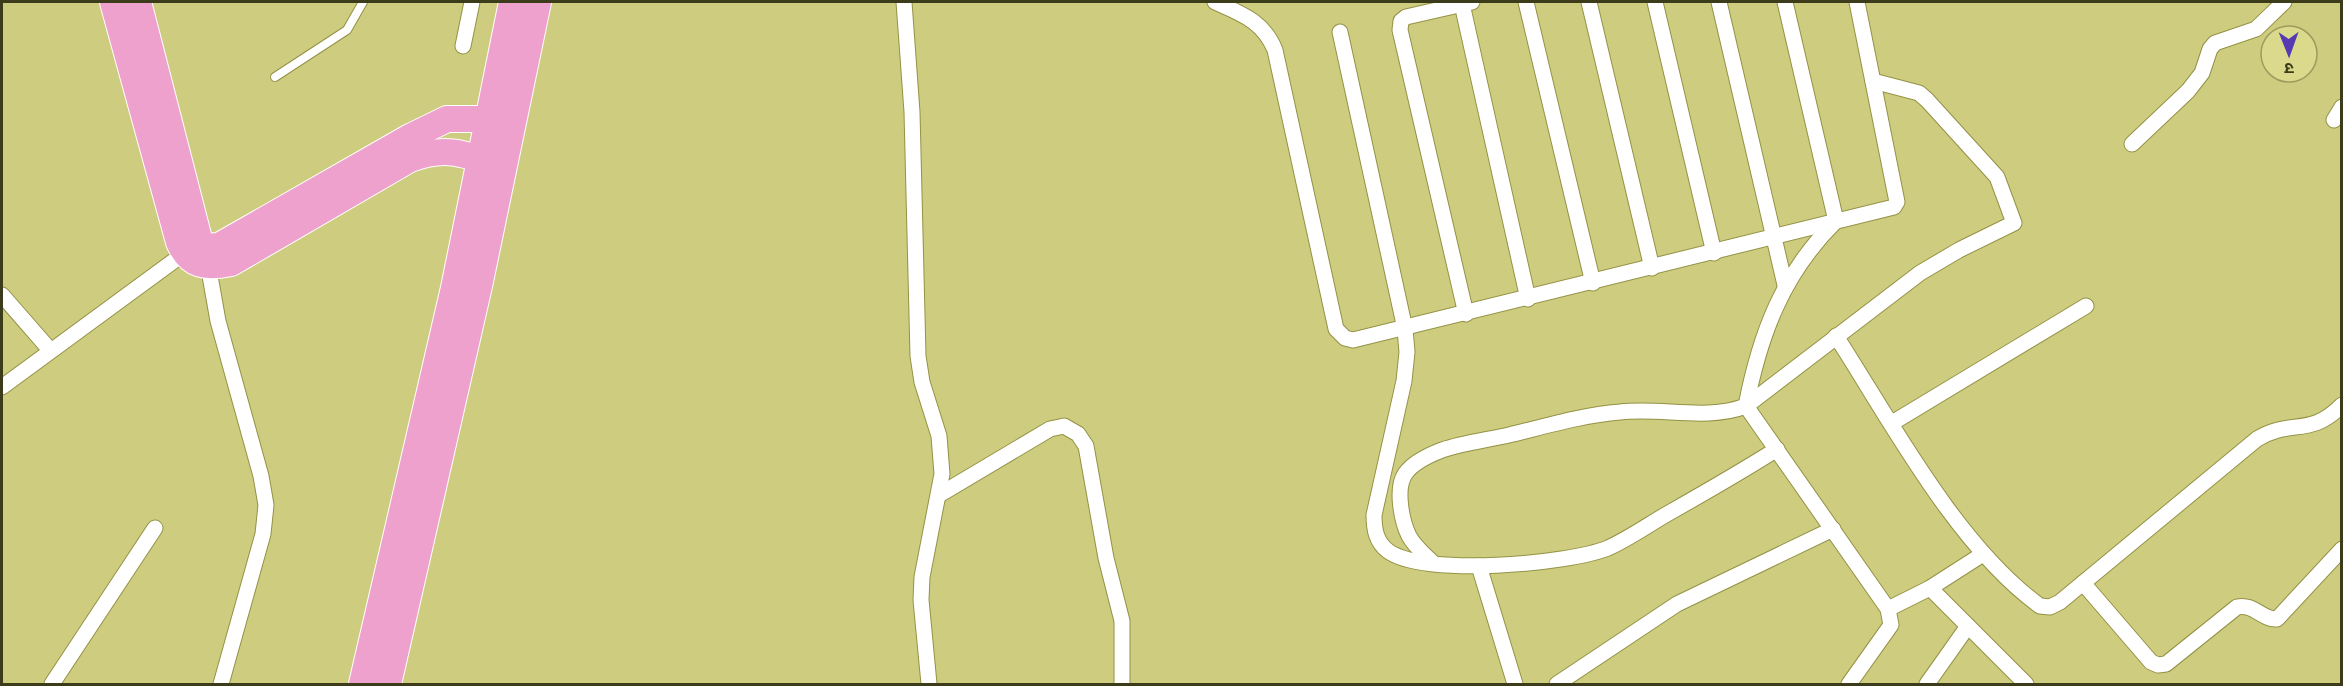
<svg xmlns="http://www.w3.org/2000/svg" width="2343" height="686" viewBox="0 0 2343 686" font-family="'Fira Sans Condensed','Noto Sans Devanagari',sans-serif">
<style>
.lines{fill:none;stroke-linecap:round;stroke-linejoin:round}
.service-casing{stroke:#949245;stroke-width:10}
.minor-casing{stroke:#949245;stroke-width:17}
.primary-casing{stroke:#fff;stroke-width:28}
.service{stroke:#fff;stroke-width:8}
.minor{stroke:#fff;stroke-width:15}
.primary{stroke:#eea1cd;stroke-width:26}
</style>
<rect width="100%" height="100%" fill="#cecc7f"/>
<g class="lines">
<g class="service-casing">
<polyline id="service" points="275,77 347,30 363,2"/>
</g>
<g class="minor-casing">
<g id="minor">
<polyline points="904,2 912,112 918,356 922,382 939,436 942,474 922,577 921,600 929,684"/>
<path d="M1215,2C1242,14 1263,21 1275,50L1336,329L1345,338L1353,340L1894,207L1897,202L1857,2"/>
<polyline points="1526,2 1593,283"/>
<polyline points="1589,2 1652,268"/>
<polyline points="1655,2 1714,253"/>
<polyline points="1719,2 1785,285"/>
<path d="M1785,2L1836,221C1783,273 1760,334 1746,406L1888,609L1891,625L1849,684"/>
<polyline points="1462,4 1528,299"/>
<path d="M1340,32L1405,329L1407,352L1404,381L1374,515C1374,529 1376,542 1388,551C1423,577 1569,564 1608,548C1628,539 1648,525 1667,514C1704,493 1741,472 1777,449"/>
<polyline points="463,46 472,2"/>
<polyline points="2334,120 2342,107"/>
<polyline points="2132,144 2188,91 2202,73 2210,49 2215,43 2256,29 2284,2"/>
<polyline points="207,259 218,321 261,476 266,505 263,534 221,684"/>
<polyline points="2,295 50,350"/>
<polyline points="1466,314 1400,30 1401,21 1406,17 1472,2"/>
<path d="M1836,336C1892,423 1957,546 2040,606L2050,607L2060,602L2257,439C2291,418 2310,438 2342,405"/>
<polyline points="2,387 190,249"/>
<polyline points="1892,423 2086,306"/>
<polyline points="939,495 1050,429 1064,426 1078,434 1086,446 1106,558 1122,621 1122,684"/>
<path d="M1433,563C1425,555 1415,547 1409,536C1402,522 1395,489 1405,474C1413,462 1429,455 1442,450C1463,443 1487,440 1509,435C1546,426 1583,415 1620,412C1662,407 1706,421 1746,406L1920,273L1959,250L2014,223L1997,177L1927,100L1919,93L1873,81"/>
<polyline points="1479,566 1515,684"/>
<path d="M2083,583L2151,662L2158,665L2166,664L2237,607C2254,603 2262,620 2277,619L2342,549"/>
<polyline points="1930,588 2026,684"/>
<polyline points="1888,609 1930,588 1983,554"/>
<polyline points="52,684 155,528"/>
<polyline points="1557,684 1677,604 1833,529"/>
<polyline points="1927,684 1968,626"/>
</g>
</g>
<g class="primary-casing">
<g id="primary">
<path d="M113,2L179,242C190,267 206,268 231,263L410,159C445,146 463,153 497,165"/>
<polyline points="138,2 199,239 205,247 219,246 410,137 447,119 480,119 506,126"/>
<polyline points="362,684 454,288 512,2"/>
<polyline points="388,684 479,286 538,2"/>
</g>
</g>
<use href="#service" class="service"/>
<use href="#minor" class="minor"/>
<use href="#primary" class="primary"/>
</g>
<rect width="2343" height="686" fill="none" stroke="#3c3c1b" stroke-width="6"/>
<g transform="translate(2289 54) rotate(179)"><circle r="28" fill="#dbda8c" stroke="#9b9b5f" stroke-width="1.5"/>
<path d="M0-4.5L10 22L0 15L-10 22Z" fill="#563ab2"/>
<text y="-9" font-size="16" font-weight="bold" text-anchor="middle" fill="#3c3c1b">उ</text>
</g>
</svg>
